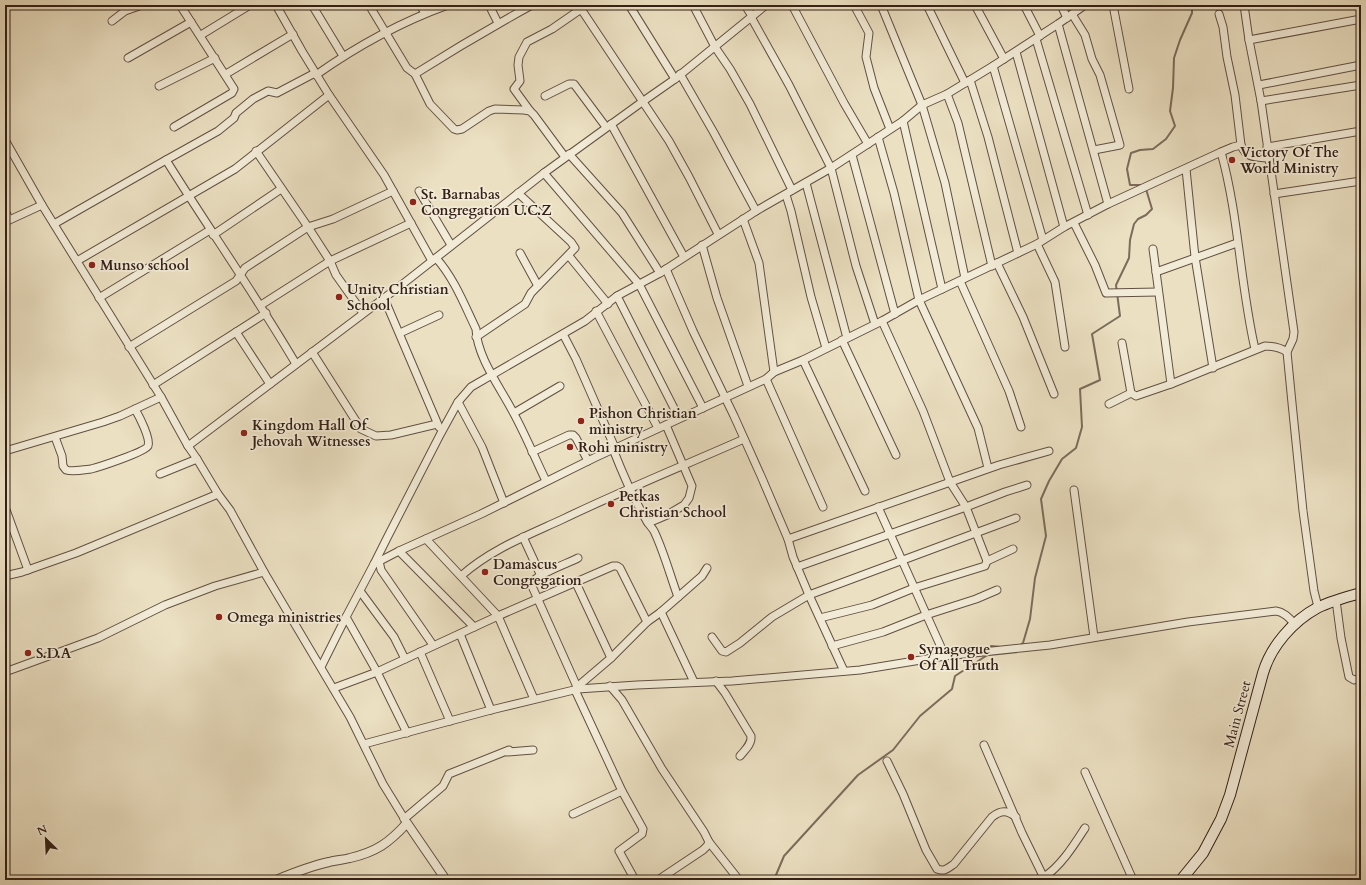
<svg xmlns="http://www.w3.org/2000/svg" width="1366" height="885" font-family="Cardo,serif">
<style>
.lines{fill:none;stroke-linecap:round;stroke-linejoin:round}
.stream{stroke:#7c6c5b;stroke-width:2}
.minor-casing{stroke:#615042;stroke-width:9}
.tertiary-casing{stroke:#615042;stroke-width:10}
.secondary-casing{stroke:#332017;stroke-width:12}
.minor{stroke:#f2ebd7;stroke-width:7}
.tertiary{stroke:#f2ebd7;stroke-width:8}
.secondary{stroke:#f2ebd7;stroke-width:10}
.poi-dot{fill:#8f2418;stroke:#f2ebd7;stroke-width:1.5}
.labels{text-anchor:middle;stroke-width:3.5;stroke-linejoin:round;paint-order:stroke}
.poi-label{font-size:14px;font-weight:bold;fill:#332017;stroke:#f2ebd7;text-anchor:start}
.street-label{font-size:14px;fill:#332017;stroke:#f2ebd7}
</style>
<rect width="100%" height="100%" fill="#ebe0c2"/>
<filter id="stains"><feTurbulence type="fractalNoise" baseFrequency=".005" numOctaves="4"/><feColorMatrix values="0 0 0 0 .2 0 0 0 0 .09 0 0 0 0 .02 0 0 0 .5 -.17"/></filter>
<radialGradient id="worn" r=".72"><stop offset=".6" stop-color="#630" stop-opacity="0"/><stop offset="1" stop-color="#630" stop-opacity=".3"/></radialGradient>
<g class="lines">
<g class="stream">
<polyline points="1143,185 1130,185 1127,169 1131,153 1140,150 1153,149 1166,139 1175,126 1170,111 1173,88 1174,58 1180,40 1192,13 1192,5"/>
<polyline points="1020,645 1023,643 1030,619 1035,578 1046,536 1041,499 1049,481 1062,459 1076,448 1082,427 1080,389 1100,380 1092,334 1120,316 1116,285 1129,258 1130,240 1134,224 1138,219 1146,215 1152,209 1146,189"/>
<polyline points="990,650 991,646 1002,647"/>
<polyline points="769,880 776,875 784,856 858,775 893,750 920,716 952,689 955,676 989,654"/>
</g>
<g class="minor-casing">
<g id="minor">
<polyline points="276,5 302,51 329,95 384,175 432,261"/>
<polyline points="312,5 343,56"/>
<polyline points="369,5 407,68 415,74"/>
<polyline points="420,5 425,13"/>
<polyline points="489,5 498,23"/>
<path d="M532,5C492,27 453,50 415,74L430,104L454,129L457,130L462,129L489,111L495,109L524,110L530,111L534,115L565,157"/>
<polyline points="629,5 675,79"/>
<polyline points="693,5 715,47 730,69 750,104 792,190"/>
<polyline points="745,5 752,16"/>
<polyline points="792,5 844,103 868,144"/>
<polyline points="854,5 869,33 866,57 874,88 890,129"/>
<polyline points="881,5 922,105 945,183 965,278"/>
<polyline points="927,5 965,83"/>
<polyline points="975,5 1004,59"/>
<polyline points="1024,5 1040,36"/>
<polyline points="1061,5 1067,18"/>
<polyline points="1113,5 1129,89"/>
<polyline points="1244,5 1249,40 1261,101 1294,332 1293,339 1287,352 1292,403 1303,511 1314,591 1318,607"/>
<polyline points="581,9 669,141 689,177 718,234"/>
<polyline points="1072,14 1085,35 1092,59 1100,75 1120,145 1094,150"/>
<polyline points="1219,14 1223,27 1227,57 1235,95 1241,145"/>
<polyline points="751,17 789,85 831,168 856,266 875,324"/>
<polyline points="112,21 125,11 142,5"/>
<polyline points="1058,24 1108,204"/>
<polyline points="201,35 250,5"/>
<polyline points="1036,39 1088,215"/>
<polyline points="1249,40 1361,19"/>
<polyline points="1016,52 1064,227"/>
<polyline points="128,58 191,22"/>
<polyline points="993,66 1043,240"/>
<polyline points="226,74 293,34"/>
<polyline points="680,74 714,133 756,211"/>
<path d="M316,75C357,46 401,22 448,5"/>
<polyline points="970,80 988,137 1018,253"/>
<polyline points="1259,85 1361,65"/>
<polyline points="159,86 215,58"/>
<polyline points="947,94 958,123 992,266"/>
<polyline points="545,96 569,84 574,84 606,127"/>
<polyline points="1261,101 1361,85"/>
<polyline points="530,111 514,89 520,81 518,65 519,57 527,42 552,29 581,9 578,5"/>
<polyline points="903,121 942,289"/>
<polyline points="611,124 684,257"/>
<polyline points="174,127 232,93 234,89 180,5"/>
<polyline points="878,137 894,193 919,300 978,428 988,468"/>
<polyline points="5,140 42,205 161,397 188,446 197,459 218,494 230,510 264,572 350,717 383,784 407,823"/>
<polyline points="1267,147 1361,131"/>
<polyline points="256,151 308,227 330,261 336,275 363,313"/>
<path d="M1221,152C1239,217 1240,284 1255,349"/>
<polyline points="569,154 622,213 660,273"/>
<polyline points="852,155 895,314"/>
<polyline points="166,160 218,131 234,118 236,113 253,99 268,91 277,93 315,73"/>
<polyline points="1186,169 1195,257 1213,368"/>
<polyline points="544,173 639,284 703,408"/>
<polyline points="806,183 847,338"/>
<polyline points="419,191 451,245"/>
<polyline points="1274,194 1361,181"/>
<polyline points="786,195 791,211 811,297 826,348"/>
<polyline points="5,211 9,219"/>
<polyline points="743,219 759,263 774,372"/>
<polyline points="5,222 42,205"/>
<polyline points="1074,223 1095,265 1106,293 1158,292"/>
<path d="M54,224L166,160C209,229 255,294 296,364"/>
<polyline points="213,235 281,189"/>
<polyline points="1037,244 1055,282 1065,347"/>
<polyline points="702,245 717,298 748,386"/>
<polyline points="1153,249 1171,384"/>
<polyline points="520,253 538,286"/>
<polyline points="569,256 608,304"/>
<path d="M436,258C454,278 464,304 476,329C477,357 500,387 513,412C525,434 535,458 546,481"/>
<polyline points="77,261 235,169 329,95"/>
<polyline points="997,263 1023,317 1054,394"/>
<polyline points="666,269 693,331 734,416 761,476 788,539 793,557 809,595 844,671"/>
<polyline points="1156,272 1237,243"/>
<polyline points="960,281 1009,391 1021,427"/>
<polyline points="617,296 679,418"/>
<polyline points="99,298 210,230"/>
<polyline points="384,298 439,427"/>
<polyline points="261,305 330,261 411,223"/>
<polyline points="596,311 658,428"/>
<polyline points="236,332 270,384"/>
<polyline points="400,333 439,315"/>
<polyline points="563,334 576,359 615,448"/>
<polyline points="476,337 525,304 531,293 575,248 571,242 518,193"/>
<polyline points="842,340 896,455"/>
<path d="M1122,343L1131,393L1136,396L1171,384L1265,346C1273,346 1280,347 1287,352"/>
<polyline points="129,347 236,281 245,268 308,227 333,219 393,191"/>
<polyline points="312,352 361,429 376,436 391,435 437,424"/>
<polyline points="803,360 865,491"/>
<polyline points="766,379 823,507"/>
<polyline points="153,385 266,313"/>
<polyline points="458,402 482,447 504,503"/>
<polyline points="1109,404 1131,393"/>
<polyline points="514,413 560,386"/>
<path d="M55,437L62,456L63,466L66,470C73,472 83,470 91,469C99,467 145,452 148,446C151,439 139,416 135,409"/>
<polyline points="188,446 404,283 544,173 642,102 675,79 766,5"/>
<path d="M613,449C622,472 632,496 645,518C647,523 651,526 654,531C664,552 670,575 678,597"/>
<polyline points="5,451 103,422 120,416 161,397"/>
<polyline points="532,452 569,435 573,435 576,438 588,461"/>
<polyline points="160,474 197,459"/>
<polyline points="1074,490 1094,637"/>
<polyline points="5,507 28,570"/>
<polyline points="878,507 945,656"/>
<polyline points="648,523 667,515 684,505 689,498 692,486 666,425"/>
<polyline points="523,537 541,576"/>
<polyline points="426,539 498,616 534,699"/>
<polyline points="788,539 999,465 1049,451"/>
<polyline points="399,551 474,627"/>
<polyline points="379,561 381,570 433,645"/>
<polyline points="987,561 1013,549"/>
<path d="M374,564L399,551L481,514L594,458L766,379L774,372L803,360L882,321L919,300L1037,244L1064,227L1108,204L1221,152L1233,147L1241,145C1246,159 1257,157 1269,158"/>
<polyline points="797,567 966,507 1005,492 1027,485"/>
<polyline points="5,576 22,572 76,553 218,494"/>
<path d="M461,576C490,550 526,536 561,520C621,491 683,466 744,439"/>
<polyline points="576,583 611,658"/>
<polyline points="360,591 394,637 405,659"/>
<polyline points="1336,600 1341,638 1349,677 1354,680 1361,678"/>
<polyline points="661,612 694,682"/>
<polyline points="346,617 377,672 407,733"/>
<polyline points="820,618 872,605 914,588 985,566 987,561 966,507 950,482 923,411 882,321"/>
<polyline points="460,634 491,710"/>
<polyline points="712,637 722,651 726,652 740,643 772,617 809,595 1016,518"/>
<polyline points="832,646 883,632 926,615 976,599 997,590"/>
<polyline points="420,652 450,721"/>
<polyline points="321,667 346,617 374,564 387,538 441,433 458,402 471,387 585,321 617,296 660,273 756,211 831,168 903,121 922,105 947,94 993,66 1058,24 1085,5"/>
<polyline points="5,672 98,638 165,605 215,586 264,572"/>
<path d="M716,681L725,693L751,736C752,744 745,750 740,756"/>
<polyline points="610,686 622,700 662,769 704,832 709,842 707,846 703,850 658,880"/>
<polyline points="577,687 611,658 647,622 661,612 702,576 707,568"/>
<polyline points="334,688 377,672 498,616 613,566 617,566 620,568 647,622"/>
<path d="M578,689L531,584C534,575 569,563 578,558"/>
<polyline points="575,690 622,791 643,829 642,834 619,851 635,880"/>
<path d="M364,744L491,710L578,689L637,685L732,681L860,670L945,656L1050,645L1188,622L1276,611C1284,612 1289,618 1295,624"/>
<polyline points="984,745 1022,833 1045,880"/>
<polyline points="507,752 533,750"/>
<path d="M887,761L903,794L926,850L937,869C945,872 948,868 954,864L992,817C1001,810 1007,810 1016,817"/>
<polyline points="1085,772 1133,880"/>
<polyline points="573,814 622,791"/>
<polyline points="404,819 443,786 449,774 509,750"/>
<polyline points="709,842 739,880"/>
<path d="M1044,877C1061,866 1074,845 1085,828"/>
</g>
</g>
<g class="tertiary-casing">
<path id="tertiary" d="M276,880C293,873 311,866 329,862C336,860 343,860 350,858C376,852 389,843 407,823L446,880"/>
</g>
<g class="secondary-casing">
<path id="secondary" d="M1181,880L1203,853L1221,819L1230,795L1263,673C1271,646 1293,621 1317,608C1331,601 1346,597 1361,593"/>
</g>
<use href="#minor" class="minor"/>
<use href="#tertiary" class="tertiary"/>
<use href="#secondary" class="secondary"/>
</g>
<g class="poi-dot">
<circle cx="1232" cy="160" r="4"/>
<circle cx="413" cy="202" r="4"/>
<circle cx="92" cy="265" r="4"/>
<circle cx="339" cy="297" r="4"/>
<circle cx="581" cy="421" r="4"/>
<circle cx="244" cy="433" r="4"/>
<circle cx="570" cy="447" r="4"/>
<circle cx="611" cy="504" r="4"/>
<circle cx="485" cy="572" r="4"/>
<circle cx="219" cy="617" r="4"/>
<circle cx="28" cy="653" r="4"/>
<circle cx="911" cy="657" r="4"/>
</g>
<g class="labels">
<g class="poi-label">
<text x="1240" y="157">Victory Of The<tspan x="1240" dy="16">World Ministry</tspan></text>
<text x="421" y="199">St. Barnabas<tspan x="421" dy="16">Congregation U.C.Z</tspan></text>
<text x="100" y="270">Munso school</text>
<text x="347" y="294">Unity Christian<tspan x="347" dy="16">School</tspan></text>
<text x="589" y="418">Pishon Christian<tspan x="589" dy="16">ministry</tspan></text>
<text x="252" y="430">Kingdom Hall Of<tspan x="252" dy="16">Jehovah Witnesses</tspan></text>
<text x="578" y="452">Rohi ministry</text>
<text x="619" y="501">Petkas<tspan x="619" dy="16">Christian School</tspan></text>
<text x="493" y="569">Damascus<tspan x="493" dy="16">Congregation</tspan></text>
<text x="227" y="622">Omega ministries</text>
<text x="919" y="654">Synagogue<tspan x="919" dy="16">Of All Truth</tspan></text>
<text x="36" y="658">S.D.A</text>
</g>
<g class="street-label">
<text transform="translate(1237 714) rotate(-75)" y="5">Main Street</text>
</g>
</g>
<rect width="1366" height="885" fill="none" stroke="#ebe0c2" stroke-width="20"/>
<rect x="6" y="6" width="1354" height="873" fill="none" stroke="#332017" stroke-width="2"/>
<rect x="10" y="10" width="1346" height="865" fill="none" stroke="#332017"/>
<g transform="translate(46 839) rotate(336)" stroke="#f2ebd7" stroke-width="3" paint-order="stroke">
<path d="M0-3L7 15L0 10L-7 15Z" fill="#332017"/>
<text y="-6" font-size="11" font-weight="bold" text-anchor="middle" fill="#332017">N</text>
</g>
<rect width="100%" height="100%" filter="url(#stains)"/>
<rect width="100%" height="100%" fill="url(#worn)"/>
</svg>
